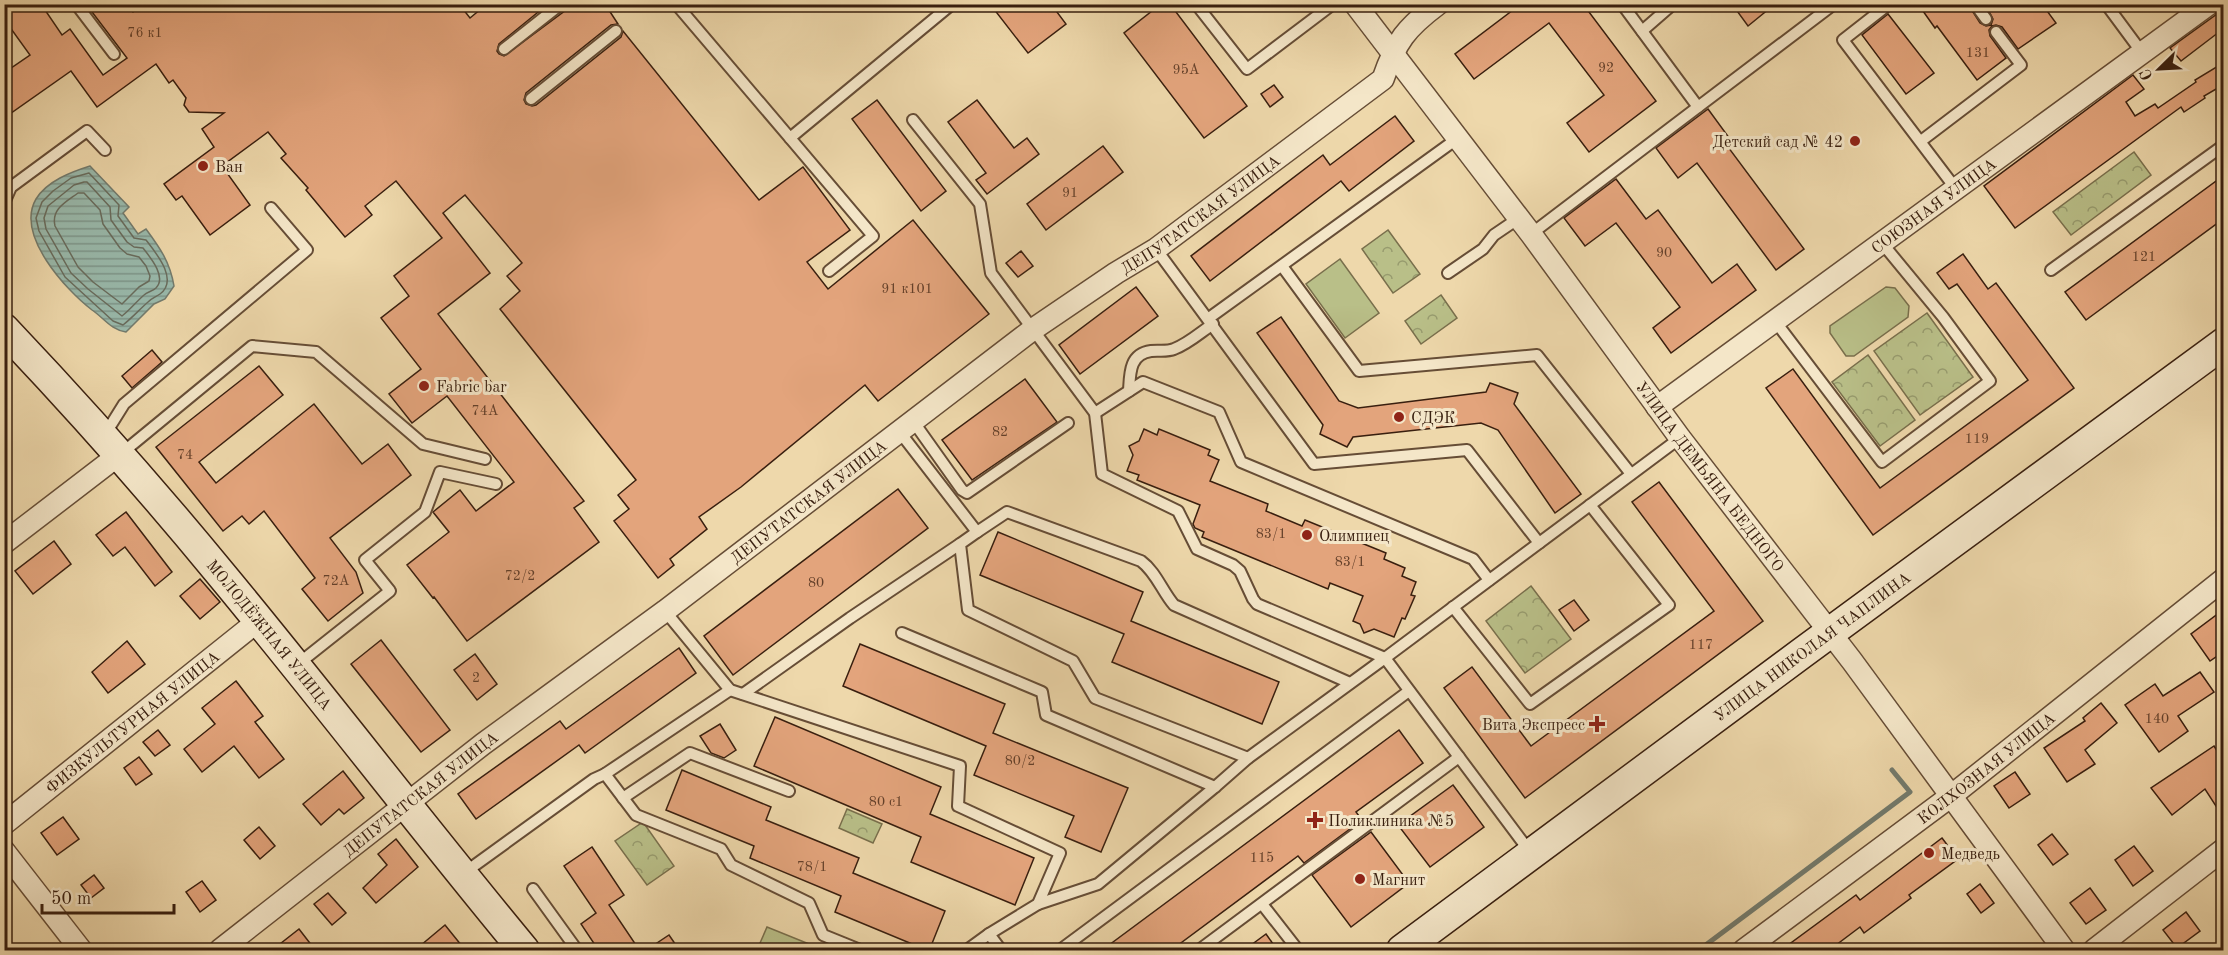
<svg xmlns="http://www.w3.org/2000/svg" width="2228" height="955" font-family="'Old Standard TT',serif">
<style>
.park{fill:url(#park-crowns);stroke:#796f4c;stroke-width:1.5}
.pitch{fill:#b9bf88;stroke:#796f4c;stroke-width:1.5}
.water{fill:url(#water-rules);stroke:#737b6d;stroke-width:1.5}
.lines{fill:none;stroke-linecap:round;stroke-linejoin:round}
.shore{stroke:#696c5d;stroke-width:1.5}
.stream{stroke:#737b6d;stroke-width:5}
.building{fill:#e3a47c;stroke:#391f0f;stroke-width:1.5}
.lane-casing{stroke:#664d36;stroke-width:14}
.street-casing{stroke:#664d36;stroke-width:24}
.secondary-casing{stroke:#391f0f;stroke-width:33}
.lane{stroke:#f4e6c8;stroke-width:10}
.street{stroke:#f4e6c8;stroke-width:21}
.secondary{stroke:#f4e6c8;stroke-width:30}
.poi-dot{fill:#8f2418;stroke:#f4e6c8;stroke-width:2}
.labels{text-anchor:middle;stroke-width:6;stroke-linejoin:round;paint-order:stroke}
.number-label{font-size:14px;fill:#64402a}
.poi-label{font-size:16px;fill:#391f0f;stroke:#f4e6c8;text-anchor:start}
.street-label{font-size:16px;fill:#391f0f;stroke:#f4e6c8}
</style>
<defs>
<pattern id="park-crowns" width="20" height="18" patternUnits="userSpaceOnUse" patternTransform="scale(1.5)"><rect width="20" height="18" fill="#b9bf88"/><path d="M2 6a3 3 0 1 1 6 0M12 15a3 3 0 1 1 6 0" fill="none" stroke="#979b6e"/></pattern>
<pattern id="water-rules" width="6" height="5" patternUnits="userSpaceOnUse" patternTransform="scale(1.5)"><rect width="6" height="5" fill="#99b9ab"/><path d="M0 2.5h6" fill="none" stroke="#7e968a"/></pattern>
</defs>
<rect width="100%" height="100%" fill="#eed8ab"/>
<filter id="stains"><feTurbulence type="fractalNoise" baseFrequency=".00333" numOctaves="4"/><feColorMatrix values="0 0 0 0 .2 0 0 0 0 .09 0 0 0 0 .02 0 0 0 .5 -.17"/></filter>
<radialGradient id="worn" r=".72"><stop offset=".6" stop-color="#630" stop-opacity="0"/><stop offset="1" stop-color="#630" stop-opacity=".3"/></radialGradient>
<g class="park">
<polygon points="2134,152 2151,175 2071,235 2053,212"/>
<polygon points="1388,230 1420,274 1393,293 1362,249"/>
<polygon points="1441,295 1457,318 1421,344 1405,321"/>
<polygon points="1927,313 1973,377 1920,415 1874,351"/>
<polygon points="1868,355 1915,420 1880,446 1832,382"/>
<polygon points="1531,586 1571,639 1525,673 1486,621"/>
<polygon points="847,809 882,824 873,843 839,828"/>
<polygon points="643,822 674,866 647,885 615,841"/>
</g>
<g class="pitch">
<polygon points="1340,259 1379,313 1345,338 1306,284"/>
<polygon points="1886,287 1895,288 1909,306 1908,317 1854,356 1846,356 1830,333 1830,326"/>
<polygon points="767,927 814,946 813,950 757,950"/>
</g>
<path class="water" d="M90,166L129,207L123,213L138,234L146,229C160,248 170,262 174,286L165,299L154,304L126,332C111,330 104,318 92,310C66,290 15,235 36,199C47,181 71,172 90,166Z"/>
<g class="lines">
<g class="shore">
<path d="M89,173L119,205L118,216L134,238L146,240C156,253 179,280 160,294C156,297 152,298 148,302C140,309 132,318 123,325L113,321L65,277L39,231L36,218L42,202L53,191L71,178Z"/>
<path d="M84,182H87L110,207L111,220L127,242L134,247L143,248C150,257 167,277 156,288C153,291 147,292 144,295C136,302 130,310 122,316L88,289L71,273L46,229L44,218L48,206L74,185Z"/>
<path d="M78,193H84L100,210L103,224L120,248L127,254L139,257L146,266L150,276L149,281L139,287L122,304L93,282L78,267L55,226C51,209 66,202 78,193Z"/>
</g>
<polyline class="stream" points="1699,950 1910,792 1892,770"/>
</g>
<g class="building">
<polygon points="11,4 41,4 62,35 70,29 103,75 127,58 86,4 127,4 133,12 143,4 459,4 470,18 487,4 548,4 499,44 497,51 499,54 504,56 566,10 568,4 605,4 618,24 611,25 526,93 524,100 526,104 532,106 536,105 621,37 623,31 759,200 803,167 850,230 807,262 828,289 913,220 989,314 878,401 865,385 741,487 699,517 707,529 670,559 674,565 658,578 614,521 629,509 618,495 636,480 500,309 520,291 507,276 522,263 465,195 443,213 490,273 438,314 584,501 574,508 599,542 467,641 434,597 433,598 407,565 449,532 433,512 460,490 476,511 514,482 447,396 412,423 389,394 421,369 381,318 409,296 394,276 442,238 396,181 365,206 372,215 345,237 306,190 308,188 281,158 286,154 268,132 222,166 250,205 210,235 182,196 176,200 164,184 214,147 202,129 224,113 189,112 184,105 186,98 173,80 169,83 156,64 97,107 71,71 4,118 4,73 30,55 4,19 4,9"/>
<polygon points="990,4 1051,4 1066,24 1028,53"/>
<polygon points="1161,4 1170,4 1247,106 1204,138 1124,33"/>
<polygon points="1521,4 1583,4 1656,101 1589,152 1567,123 1604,95 1549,23 1474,79 1455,54"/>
<polygon points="1732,4 1775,4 1748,26"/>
<polygon points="1918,4 1968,4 1980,23 1986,26 1991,25 1993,19 1985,4 2042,4 2056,23 2018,49 2002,27 1996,25 1992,26 1989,30 1990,36 2006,58 1977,80 1937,26 1935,28"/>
<polygon points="2223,6 2223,29 2181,61 2170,48 2217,14"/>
<polygon points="1888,14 1934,73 1906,94 1862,35"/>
<polygon points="2223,63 2223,85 2204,96 2205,98 2184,112 2181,107 2015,228 1984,186 2133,75 2144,89 2126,102 2135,116 2155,104 2158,108 2196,82 2195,80"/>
<polygon points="1274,85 1283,97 1270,107 1261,94"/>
<polygon points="877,100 946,191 921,211 852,119"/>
<polygon points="977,100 1014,148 1027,138 1039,154 987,194 976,180 986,173 948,122"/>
<polygon points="1708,109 1730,139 1725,143 1804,249 1776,270 1697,163 1678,178 1656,148"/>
<polygon points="1395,116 1414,141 1349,191 1341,181 1210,281 1191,256 1323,155 1330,165"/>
<polygon points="1103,146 1123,172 1046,230 1027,204"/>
<polygon points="2223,176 2223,219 2086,320 2065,292"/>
<polygon points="1616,179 1646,219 1658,210 1712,283 1737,264 1756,290 1671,353 1653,328 1680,307 1616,223 1585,246 1564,218"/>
<polygon points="1021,251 1033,266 1018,277 1006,263"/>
<polygon points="1963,254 1988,289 1996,283 2074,388 1873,535 1766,388 1793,369 1880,488 2028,380 1957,284 1949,289 1937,273"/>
<polygon points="1136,287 1158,316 1080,374 1059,345"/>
<polygon points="1281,317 1339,401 1358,408 1486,392 1490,383 1518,393 1514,404 1581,494 1555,513 1498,430 1481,423 1353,437 1347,447 1320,434 1323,425 1257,333"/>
<polygon points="152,350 162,362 132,388 122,376"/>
<polygon points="259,366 283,395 199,462 216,483 314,404 362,464 388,444 411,475 330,538 356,572 363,593 328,621 302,589 315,578 264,511 249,524 242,516 223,531 156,447"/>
<polygon points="1025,379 1057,422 972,480 942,440"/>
<polygon points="1144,429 1157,435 1159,429 1210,450 1208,455 1219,460 1210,481 1268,504 1266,511 1302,526 1305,520 1386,553 1384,559 1405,568 1402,576 1416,582 1411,595 1415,596 1405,619 1402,618 1394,637 1374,629 1364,633 1360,624 1353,621 1363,596 1330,583 1328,589 1202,537 1204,532 1195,528 1193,524 1200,505 1137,480 1139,475 1127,471 1133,455 1129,446 1139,441"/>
<polygon points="1659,482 1763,621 1525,798 1444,688 1472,667 1531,746 1714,611 1632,502"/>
<polygon points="898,489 928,528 733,675 704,636"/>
<polygon points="126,512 172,572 155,586 125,547 113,556 96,535"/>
<polygon points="998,532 1143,592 1131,621 1279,682 1262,724 1112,662 1124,634 980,575"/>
<polygon points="54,541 71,564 33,594 15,571"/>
<polygon points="200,579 220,602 200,619 180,596"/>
<polygon points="1574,600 1589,620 1574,631 1559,610"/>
<polygon points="2223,610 2223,652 2210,661 2191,634"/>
<polygon points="381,640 450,730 421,752 351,664"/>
<polygon points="127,641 145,664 108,693 92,672"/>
<polygon points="860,644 1005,704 993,733 1128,788 1101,852 1065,837 1074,816 974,775 986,746 843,686"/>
<polygon points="679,648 696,673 585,753 579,745 476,819 458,794 560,721 566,729"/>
<polygon points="475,654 497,684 477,700 454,670"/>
<polygon points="2200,672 2214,692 2178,716 2188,731 2159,752 2125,705 2155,684 2163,696"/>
<polygon points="236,681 263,716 255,722 284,759 259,778 234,746 202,772 184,749 215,724 202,708"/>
<polygon points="2101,703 2117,723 2085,750 2095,764 2067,782 2044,748 2085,721 2083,718"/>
<polygon points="775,717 941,787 930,814 1034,858 1015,905 911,862 921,837 754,766"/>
<polygon points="720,724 736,750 724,758 711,753 700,736"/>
<polygon points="158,730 170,745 155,756 143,742"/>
<polygon points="1399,730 1423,763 1356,812 1362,820 1304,863 1298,856 1170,951 1101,951"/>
<polygon points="2214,746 2223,760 2223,817 2205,789 2172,815 2151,788"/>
<polygon points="139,757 152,774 136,785 124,768"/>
<polygon points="682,770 771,807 766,820 859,858 853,873 945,911 929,951 835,912 841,896 750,858 754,846 666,810"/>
<polygon points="343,771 364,798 344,814 339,809 321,825 303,804"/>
<polygon points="2015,772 2030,794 2009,808 1994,786"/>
<polygon points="1453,785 1484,827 1430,867 1398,825"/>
<polygon points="63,817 79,839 57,855 41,833"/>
<polygon points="259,827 275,846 260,859 244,840"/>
<polygon points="1371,832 1409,883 1351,927 1312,875"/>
<polygon points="2052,834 2068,854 2053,865 2038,845"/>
<polygon points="1942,838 1958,859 1909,895 1911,898 1864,933 1860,927 1828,951 1780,951 1856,895 1860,900"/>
<polygon points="396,839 418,867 376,903 363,888 387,865 378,854"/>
<polygon points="2134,846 2153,871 2133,886 2115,860"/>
<polygon points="592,847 624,895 609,905 640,951 599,951 581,924 596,913 564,866"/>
<polygon points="94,875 104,888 91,898 81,885"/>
<polygon points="202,881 216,900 200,912 186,892"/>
<polygon points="1980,884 1994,903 1981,913 1967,894"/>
<polygon points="2090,888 2106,910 2086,924 2070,903"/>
<polygon points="328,893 346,913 332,925 314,904"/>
<polygon points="2186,912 2200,931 2177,948 2163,930"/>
<polygon points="445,925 466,951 414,951"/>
<polygon points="299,929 316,951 271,951"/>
<polygon points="1266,934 1278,951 1243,951"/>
<polygon points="669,935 680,951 645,951"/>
</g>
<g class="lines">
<g class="lane-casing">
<g id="lane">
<polyline points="76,4 114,54"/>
<polyline points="676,4 790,138 952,4"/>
<polyline points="1196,4 1247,69 1333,4"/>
<polyline points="1622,4 1698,107 1834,4"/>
<polyline points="1889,4 1843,40 1956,189"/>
<polyline points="1975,4 1986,19"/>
<polyline points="2106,4 2143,54"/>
<polyline points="1642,31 1673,4"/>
<polyline points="504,49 561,4"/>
<polyline points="531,99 616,31"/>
<polyline points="790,138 873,236 829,271"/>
<polyline points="1921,141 2021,65 1996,32"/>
<polyline points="4,203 11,187 87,131 105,150"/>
<polyline points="1531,234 1698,107"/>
<polyline points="1156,249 1314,464 1467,450 1539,543"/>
<polyline points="1282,266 1359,371 1537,355 1631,474"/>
<polyline points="2051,270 2224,145"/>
<polyline points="1448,273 1483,249 1494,235 1519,218"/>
<polyline points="1209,318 1458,138"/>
<polyline points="1775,321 1882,462 1990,381 1943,317 1882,243"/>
<path d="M1129,391C1130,374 1129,354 1151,351C1158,350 1167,352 1174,349C1188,344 1201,332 1213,324"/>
<polyline points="1095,413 1143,382 1219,412 1241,462 1473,559 1489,580"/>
<polyline points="913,421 962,490 967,493 1068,423"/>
<polyline points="899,431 977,532 960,544 968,610 1073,661 1095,698 1248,758 1385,658 1257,604 1253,599 1240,571 1233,565 1197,549 1178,511 1102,474 1095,413 991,273 980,204 913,120"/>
<polyline points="104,436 124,404 307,250 271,208"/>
<polyline points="122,453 252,346 316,352 423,444 485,459"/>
<path d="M977,532L1007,512L1141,561C1156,572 1162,591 1174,605L1350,683"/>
<polyline points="1453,607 1530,704 1669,605 1590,505"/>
<polyline points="665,611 730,690 960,766 958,806 1060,853 1038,904 989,934"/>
<polyline points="902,633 1042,692 1046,715 1215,787 1098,884 1038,904"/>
<polyline points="298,664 390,591 365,560 425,512 440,472 496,484"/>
<polyline points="743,694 850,618 960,544"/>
<polyline points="605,774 636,815 721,849 731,865 809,903 823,935 860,950"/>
<polyline points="1215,787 1248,758"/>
<polyline points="623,798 690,753 789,791"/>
<polyline points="1530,852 1385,658 1680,438"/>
<polyline points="464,873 594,779 605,774 730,690"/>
<polyline points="533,889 577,950"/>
<polyline points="1262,904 1298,950"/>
<polyline points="967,950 989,934 1001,950"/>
<polyline points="1060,950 1409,691"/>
<polyline points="1199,950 1459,757"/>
</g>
</g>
<g class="street-casing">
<g id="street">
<path id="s1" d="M1355,4L1531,234L1680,438L1852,661L2064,950"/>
<path id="s2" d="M1657,407L2209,4"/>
<polyline points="4,543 120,454"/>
<path id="s3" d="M4,824L258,621"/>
<polyline points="4,851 81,950"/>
<path id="s4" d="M220,950L483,744L665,611L1032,330L1116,273L1156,249L1383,79C1396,41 1406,28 1438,4"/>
<path id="s5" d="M1744,950L1951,796L2224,579"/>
<polyline points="2094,950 2224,849"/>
</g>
</g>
<g class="secondary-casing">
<g id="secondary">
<path id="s6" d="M4,329C79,408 151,489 220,573C323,697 421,826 524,950"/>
<path id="s7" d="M1402,950L1802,653L2224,343"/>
</g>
</g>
<use href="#lane" class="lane"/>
<use href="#street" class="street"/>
<use href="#secondary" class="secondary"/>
</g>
<g class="poi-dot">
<circle cx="1855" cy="141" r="6"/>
<circle cx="203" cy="166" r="6"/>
<circle cx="424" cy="386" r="6"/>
<circle cx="1399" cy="417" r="6"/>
<circle cx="1307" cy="535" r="6"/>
<path d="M1594 715h6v6h6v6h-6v6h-6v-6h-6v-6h6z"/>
<path d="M1312 811h6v6h6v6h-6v6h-6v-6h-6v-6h6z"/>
<circle cx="1929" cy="853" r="6"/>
<circle cx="1360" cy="879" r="6"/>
</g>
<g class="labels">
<g class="number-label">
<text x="145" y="37">76 к1</text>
<text x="1978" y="57">131</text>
<text x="1606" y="72">92</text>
<text x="1186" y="74">95А</text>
<text x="1070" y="197">91</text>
<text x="1664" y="257">90</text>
<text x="2144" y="261">121</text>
<text x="907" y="293">91 к101</text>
<text x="485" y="415">74А</text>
<text x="1000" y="436">82</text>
<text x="1977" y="443">119</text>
<text x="185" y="459">74</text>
<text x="1271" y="538">83/1</text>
<text x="1350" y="566">83/1</text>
<text x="520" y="580">72/2</text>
<text x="336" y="585">72А</text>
<text x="816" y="587">80</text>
<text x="1701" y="649">117</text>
<text x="476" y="682">2</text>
<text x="2157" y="723">140</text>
<text x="1020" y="765">80/2</text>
<text x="886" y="806">80 с1</text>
<text x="1262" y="862">115</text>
<text x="812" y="871">78/1</text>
</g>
<g class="poi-label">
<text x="1843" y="147" text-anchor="end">Детский сад № 42</text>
<text x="215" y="172">Ван</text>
<text x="436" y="392">Fabric bar</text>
<text x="1411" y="423">СДЭК</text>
<text x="1319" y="541">Олимпиец</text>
<text x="1585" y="730" text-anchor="end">Вита Экспресс</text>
<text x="1328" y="826">Поликлиника №5</text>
<text x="1941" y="859">Медведь</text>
<text x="1372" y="885">Магнит</text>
</g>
<g class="street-label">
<text dy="6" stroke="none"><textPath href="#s2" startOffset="342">СОЮЗНАЯ УЛИЦА</textPath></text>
<text dy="6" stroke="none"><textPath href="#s4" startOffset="1226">ДЕПУТАТСКАЯ УЛИЦА</textPath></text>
<text dy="6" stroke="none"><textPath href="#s1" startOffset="591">УЛИЦА ДЕМЬЯНА БЕДНОГО</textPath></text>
<text dy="6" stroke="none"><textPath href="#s4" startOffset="740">ДЕПУТАТСКАЯ УЛИЦА</textPath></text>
<text dy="6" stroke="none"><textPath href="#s6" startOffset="405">МОЛОДЁЖНАЯ УЛИЦА</textPath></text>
<text dy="6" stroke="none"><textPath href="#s7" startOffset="510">УЛИЦА НИКОЛАЯ ЧАПЛИНА</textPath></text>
<text dy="6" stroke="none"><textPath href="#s3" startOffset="164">ФИЗКУЛЬТУРНАЯ УЛИЦА</textPath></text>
<text dy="6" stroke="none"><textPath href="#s5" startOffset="303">КОЛХОЗНАЯ УЛИЦА</textPath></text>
<text dy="6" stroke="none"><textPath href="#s4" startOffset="254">ДЕПУТАТСКАЯ УЛИЦА</textPath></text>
</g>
</g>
<rect width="2228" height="955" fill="none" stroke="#eed8ab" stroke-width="24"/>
<rect x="6" y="6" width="2216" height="943" fill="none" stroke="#391f0f" stroke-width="3"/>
<rect x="12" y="12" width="2204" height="931" fill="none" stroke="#391f0f" stroke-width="1.5"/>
<g transform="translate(2159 69) rotate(246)" stroke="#f4e6c8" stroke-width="4.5" paint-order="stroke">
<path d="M0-4.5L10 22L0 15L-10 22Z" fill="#391f0f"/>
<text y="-9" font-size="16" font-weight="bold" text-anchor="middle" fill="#391f0f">С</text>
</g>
<path d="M42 904v9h132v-9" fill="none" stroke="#391f0f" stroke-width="3"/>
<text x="51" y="904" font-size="18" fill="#391f0f" stroke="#f4e6c8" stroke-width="4.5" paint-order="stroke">50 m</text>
<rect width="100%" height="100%" filter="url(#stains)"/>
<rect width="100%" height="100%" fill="url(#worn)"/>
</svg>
